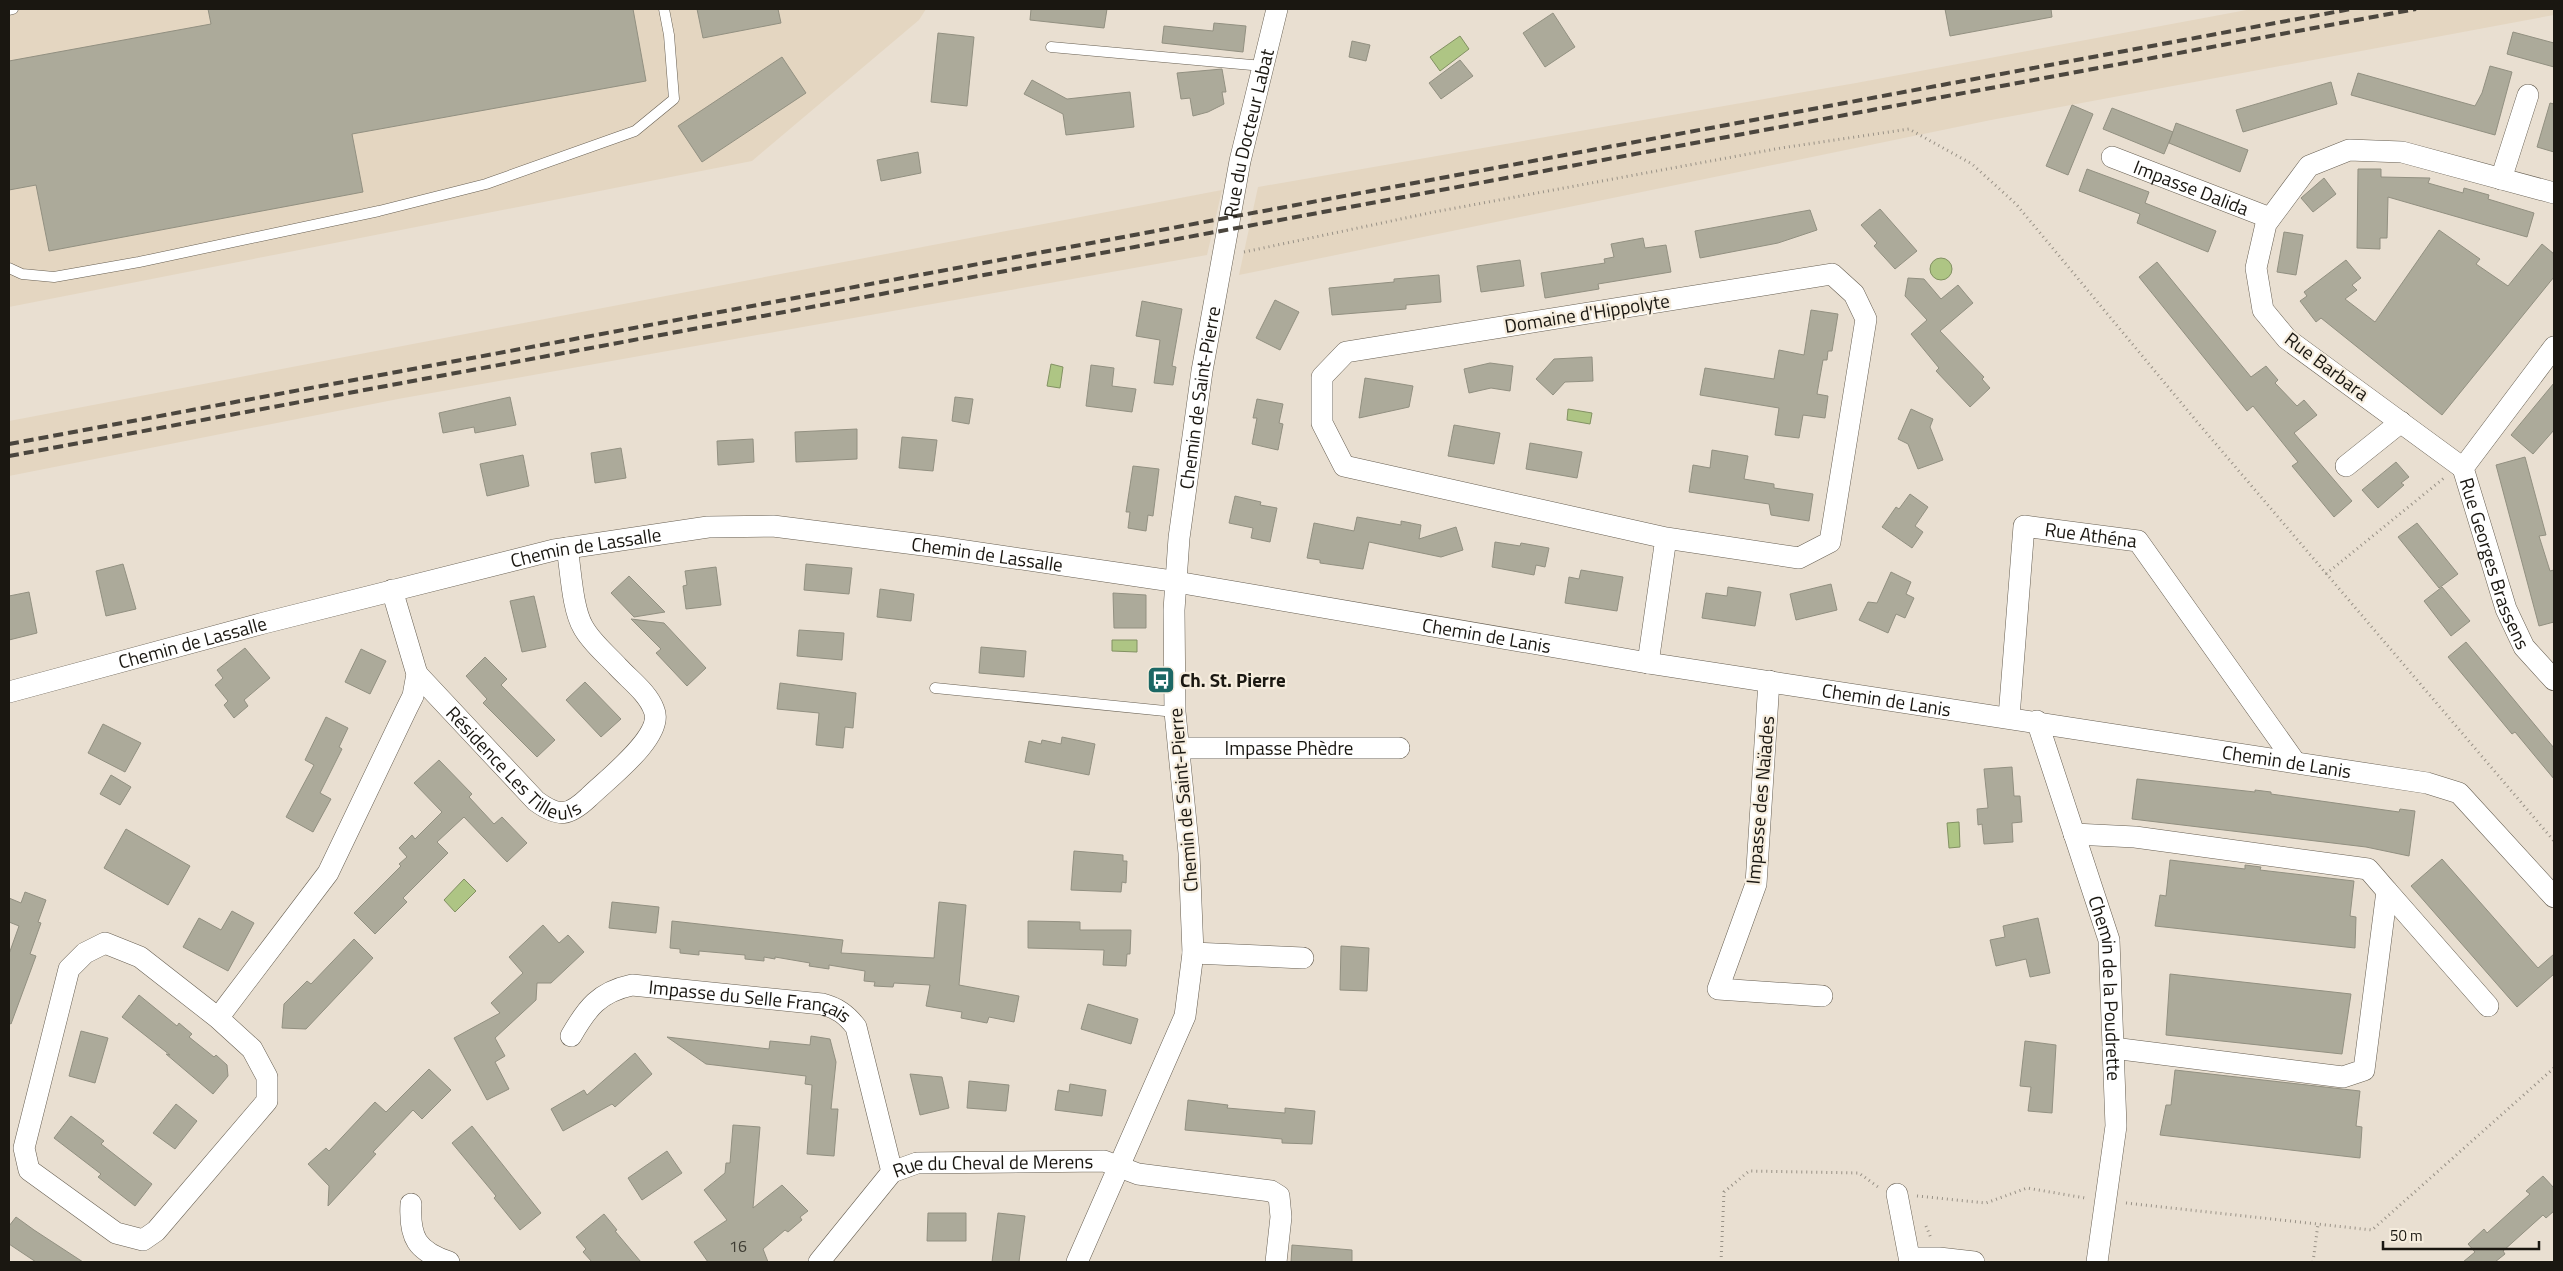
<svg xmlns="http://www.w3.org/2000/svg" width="2563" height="1271" font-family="'Titillium Web',sans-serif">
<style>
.built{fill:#e4d6c1}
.water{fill:#aec584;stroke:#829162}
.building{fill:#acaa9a;stroke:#929081}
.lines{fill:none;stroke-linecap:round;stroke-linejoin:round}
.service-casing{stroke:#675f52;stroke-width:11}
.minor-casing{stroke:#675f52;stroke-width:22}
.path{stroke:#989186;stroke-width:3;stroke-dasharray:1 4;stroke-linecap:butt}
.service{stroke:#fff;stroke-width:10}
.minor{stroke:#fff;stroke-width:21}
.rail{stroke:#4b463e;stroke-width:4;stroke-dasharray:10 5;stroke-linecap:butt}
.labels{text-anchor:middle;stroke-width:4.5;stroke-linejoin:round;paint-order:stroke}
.number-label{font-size:16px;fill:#3e3c33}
.street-label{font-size:19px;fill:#1a1711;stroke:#f6edde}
.poi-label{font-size:19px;font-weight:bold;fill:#1a1711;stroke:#f6edde;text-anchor:start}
</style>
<rect width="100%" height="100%" fill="#e9dfd1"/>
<g class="built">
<polygon points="9,9 926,9 919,20 752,161 9,307"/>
<polygon points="2252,9 2554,9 2554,15 1991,120 1239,275 1258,187 1856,83"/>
<polygon points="1222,190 1207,255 398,399 9,476 9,421"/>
</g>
<g class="water">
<polygon points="1460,36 1469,49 1440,71 1430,57"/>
<circle cx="1941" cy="269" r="11"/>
<polygon points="1051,364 1063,367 1060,388 1047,386"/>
<polygon points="1568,409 1592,413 1590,424 1567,420"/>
<polygon points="1112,640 1137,640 1137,652 1112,651"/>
<polygon points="1959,822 1960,847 1949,848 1947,823"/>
<polygon points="464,879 476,891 455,912 444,900"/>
</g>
<g class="building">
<polygon points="208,9 633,9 646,81 352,134 363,192 49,251 36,185 9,190 9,61 211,24"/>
<polygon points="697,9 778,9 781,23 703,38"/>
<polygon points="1031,9 1107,9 1104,28 1030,20"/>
<polygon points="1945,9 2051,9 2052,17 1950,36"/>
<polygon points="1553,13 1575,47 1545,67 1523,33"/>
<polygon points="1214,23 1246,26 1243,52 1162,43 1164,26 1213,31"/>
<polygon points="2513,32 2554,43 2554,67 2507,54"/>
<polygon points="938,33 974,37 967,106 931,102"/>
<polygon points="1352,41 1370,45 1366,61 1349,57"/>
<polygon points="782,57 806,93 702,162 678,126"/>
<polygon points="1460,60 1473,76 1441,99 1429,83"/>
<polygon points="2490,66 2512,72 2495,135 2351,95 2358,73 2475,106 2482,93"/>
<polygon points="1222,69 1226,92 1222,92 1224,104 1208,112 1193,116 1190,98 1181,99 1177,73"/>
<polygon points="1032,80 1067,99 1130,92 1134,127 1066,135 1063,114 1024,94"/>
<polygon points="2331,82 2337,104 2243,132 2236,110"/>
<polygon points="2550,103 2554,104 2554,152 2537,147"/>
<polygon points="2072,105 2093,114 2068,175 2046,166"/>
<polygon points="2112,108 2173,132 2164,154 2103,129"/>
<polygon points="2176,123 2248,150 2240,172 2169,143"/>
<polygon points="918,152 921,173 881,181 877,160"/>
<polygon points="2087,169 2149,192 2145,203 2216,231 2208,252 2137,223 2140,214 2079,191"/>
<polygon points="2358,169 2381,169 2381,177 2430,178 2428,183 2463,193 2464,188 2489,195 2488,199 2534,213 2527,237 2388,197 2387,238 2380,238 2380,249 2357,248"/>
<polygon points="2324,178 2336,194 2313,212 2301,198"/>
<polygon points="1880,209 1917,251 1895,269 1874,246 1877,243 1861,225"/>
<polygon points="1810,210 1817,230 1778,243 1700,258 1695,231"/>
<polygon points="2439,230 2480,259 2476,264 2508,286 2542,244 2554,254 2554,277 2442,415 2321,318 2316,322 2300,301 2307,296 2304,292 2346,260 2361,278 2352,285 2357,290 2345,299 2375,322"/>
<polygon points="2284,232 2303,235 2296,275 2277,272"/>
<polygon points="1643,238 1645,248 1666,245 1671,272 1598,284 1599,289 1545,298 1541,273 1605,263 1604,259 1614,257 1611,244"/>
<polygon points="1520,260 1524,286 1481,292 1477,266"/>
<polygon points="2157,262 2251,377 2266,366 2278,380 2275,383 2297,406 2304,400 2317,415 2294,433 2352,501 2334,517 2292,466 2298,462 2253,406 2247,411 2139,277"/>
<polygon points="1439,275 1441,302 1406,305 1406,309 1332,315 1329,288 1394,282 1394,279"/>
<polygon points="1908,278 1924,279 1941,299 1958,285 1973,303 1940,331 1984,377 1982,379 1990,388 1970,407 1936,371 1939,368 1911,334 1927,320 1905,296"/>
<polygon points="1275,300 1299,312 1280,350 1256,338"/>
<polygon points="1142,301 1182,309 1172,366 1176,367 1173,385 1154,383 1160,340 1136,336"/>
<polygon points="1811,310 1838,314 1832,351 1828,351 1827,360 1823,360 1817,394 1828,396 1825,418 1803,415 1799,438 1775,435 1779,408 1700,395 1705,368 1774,379 1779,350 1804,355"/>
<polygon points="1592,357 1593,381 1565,382 1553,395 1536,379 1554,359"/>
<polygon points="1490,363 1513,366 1510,391 1491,388 1469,393 1464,369"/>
<polygon points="1091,365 1114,368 1112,386 1136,389 1132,412 1086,406"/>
<polygon points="1365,378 1413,386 1409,407 1359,418"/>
<polygon points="2554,383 2554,430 2533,454 2511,435"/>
<polygon points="510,397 516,425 475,433 474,427 443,433 439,413"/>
<polygon points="955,397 973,399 969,424 952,421"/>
<polygon points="1257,399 1283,404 1279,423 1283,424 1278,450 1252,444 1257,418 1253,418"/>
<polygon points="1911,409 1933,419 1930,427 1943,460 1918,469 1908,444 1898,439"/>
<polygon points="1454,425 1500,433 1494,464 1448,456"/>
<polygon points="857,429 857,459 796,462 795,432"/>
<polygon points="902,437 937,440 933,471 899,468"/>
<polygon points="753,439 754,462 718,465 717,441"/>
<polygon points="1530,443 1582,452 1577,478 1526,469"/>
<polygon points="621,448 626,478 595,483 591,453"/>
<polygon points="1712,450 1748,456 1744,479 1774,484 1774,488 1813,494 1809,521 1771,515 1769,504 1689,492 1693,465 1710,468"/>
<polygon points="523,455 529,486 487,496 480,464"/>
<polygon points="2525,457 2546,535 2539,536 2550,571 2554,570 2554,622 2539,626 2496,465"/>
<polygon points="2396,462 2409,477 2401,483 2404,485 2378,508 2362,490"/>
<polygon points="1133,466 1159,469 1153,516 1148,515 1146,531 1128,528 1130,512 1126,512"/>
<polygon points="1910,494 1928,507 1915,526 1923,532 1912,548 1882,527 1896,507 1899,509"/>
<polygon points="1235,496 1261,502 1260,505 1277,508 1270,542 1251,538 1253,528 1229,523"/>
<polygon points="1357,517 1401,525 1401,521 1421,525 1419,539 1456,527 1463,550 1441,557 1369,542 1363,569 1320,563 1320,560 1307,558 1314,523 1354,531"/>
<polygon points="2417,523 2458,574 2439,588 2398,537"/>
<polygon points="1495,542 1520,546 1521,543 1549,548 1545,567 1536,565 1534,575 1492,567"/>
<polygon points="123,564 136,609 106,616 96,571"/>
<polygon points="806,564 852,568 849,594 804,590"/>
<polygon points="716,567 721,605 686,609 683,586 687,585 685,571"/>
<polygon points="1581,570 1623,577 1617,611 1565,603 1569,577 1579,579"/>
<polygon points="1891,572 1911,582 1906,594 1914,598 1905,618 1896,614 1888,633 1859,620 1868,602 1877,603"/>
<polygon points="629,576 665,612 634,617 611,593"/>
<polygon points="1831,584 1837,610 1796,620 1790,594"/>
<polygon points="1728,587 1761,592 1755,626 1702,618 1706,593 1727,596"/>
<polygon points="2442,587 2470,621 2451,636 2424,601"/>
<polygon points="880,589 914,594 911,621 877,617"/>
<polygon points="29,592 37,633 9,640 9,596"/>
<polygon points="1113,593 1146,595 1146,628 1114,628"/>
<polygon points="534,596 546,647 522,652 510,601"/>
<polygon points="631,619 664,623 706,668 687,686 656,653 661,649"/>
<polygon points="799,630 844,633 842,660 797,656"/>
<polygon points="2466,642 2554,748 2554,779 2515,732 2512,734 2448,657"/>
<polygon points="981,647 1026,651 1024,677 979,673"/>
<polygon points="245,648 270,678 244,700 248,706 234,718 224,705 228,701 215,685 223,678 217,670"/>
<polygon points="361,649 386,661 370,694 345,682"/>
<polygon points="485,657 507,679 501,685 555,740 537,757 483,703 487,699 466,676"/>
<polygon points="585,682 621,719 601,737 566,700"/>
<polygon points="780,683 856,693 853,728 845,727 843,748 816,745 819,713 777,709"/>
<polygon points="326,717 348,728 339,747 342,749 320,793 331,799 313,832 286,817 314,765 305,760"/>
<polygon points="103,724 141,743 125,772 88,753"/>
<polygon points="1062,737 1095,744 1089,775 1025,762 1029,741 1041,744 1042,740 1061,744"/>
<polygon points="439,760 472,794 469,797 494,824 502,817 527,843 507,862 464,817 437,842 448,853 403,898 407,902 375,934 354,913 401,866 399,864 407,857 399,848 412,835 415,839 442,812 414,783"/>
<polygon points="2012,767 2014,796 2020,796 2022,822 2012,823 2013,842 1984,844 1982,824 1978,825 1977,809 1988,808 1984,769"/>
<polygon points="111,775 131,787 120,805 100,794"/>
<polygon points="2137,779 2255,792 2255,790 2271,792 2271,794 2399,812 2400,809 2415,811 2409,856 2366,847 2132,819"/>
<polygon points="126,829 190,866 168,905 104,868"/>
<polygon points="1074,851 1123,855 1123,861 1127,861 1126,883 1122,882 1121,892 1071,890"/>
<polygon points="2442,859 2538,968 2554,954 2554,974 2517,1007 2411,886"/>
<polygon points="2170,860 2245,869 2245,865 2261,867 2260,870 2354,881 2350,916 2356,917 2355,948 2155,926 2160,895 2166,896"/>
<polygon points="25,892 46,900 38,922 41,923 30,954 36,956 11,1024 9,1023 9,954 19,926 9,922 9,898 21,903"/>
<polygon points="612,902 659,907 656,933 609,928"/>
<polygon points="939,902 966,905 959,985 1019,996 1014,1022 989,1017 987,1023 961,1018 962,1012 926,1006 930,985 894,983 893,987 874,986 875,982 864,981 865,971 829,965 829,969 809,966 810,963 775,957 775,959 764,957 764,961 745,959 745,955 699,951 699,955 680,953 680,949 670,948 672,921 843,940 841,953 934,958"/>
<polygon points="232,911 254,923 228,971 183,947 199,918 221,930"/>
<polygon points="2038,918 2050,973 2030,977 2026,959 1996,966 1990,940 2005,937 2003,926"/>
<polygon points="1028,921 1080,922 1080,930 1131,930 1130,954 1127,954 1126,966 1103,965 1104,950 1028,948"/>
<polygon points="543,925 559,943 568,935 584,952 551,983 537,983 536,1000 495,1038 505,1056 495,1062 509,1089 487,1100 454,1038 500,1013 491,1003 523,973 509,957"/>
<polygon points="354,939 373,958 306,1029 282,1028 284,1004 307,981 311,984"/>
<polygon points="1341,946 1369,948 1367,991 1340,990"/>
<polygon points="2170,974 2351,994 2342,1054 2166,1035"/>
<polygon points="139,995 177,1026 179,1023 192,1034 189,1037 214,1057 216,1055 227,1065 228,1076 213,1094 166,1054 170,1055 122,1017"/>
<polygon points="1088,1004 1138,1019 1131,1044 1081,1029"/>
<polygon points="81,1031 108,1038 95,1083 69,1076"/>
<polygon points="811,1036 830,1039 836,1062 831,1109 838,1109 834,1156 807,1154 812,1085 805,1084 806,1076 706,1064 667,1037 769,1049 770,1041 810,1045"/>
<polygon points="2025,1041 2056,1045 2052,1113 2028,1111 2031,1087 2020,1086"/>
<polygon points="635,1053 652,1074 615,1107 612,1104 563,1131 551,1109 584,1090 587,1095"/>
<polygon points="429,1069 451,1090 422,1119 413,1110 373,1152 376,1154 328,1206 329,1186 308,1164 326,1148 329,1151 375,1102 386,1112"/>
<polygon points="2175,1070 2360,1091 2356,1126 2362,1127 2360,1158 2160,1135 2166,1105 2171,1105"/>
<polygon points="910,1074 942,1077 949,1108 920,1115"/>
<polygon points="969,1081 1009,1085 1006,1111 967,1108"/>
<polygon points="1070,1084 1106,1090 1102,1116 1055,1110 1058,1090 1069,1092"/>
<polygon points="1188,1100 1228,1105 1227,1108 1285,1113 1285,1108 1315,1111 1312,1144 1282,1143 1282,1139 1185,1130"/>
<polygon points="176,1104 197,1121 175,1149 153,1133"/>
<polygon points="71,1116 104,1141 101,1144 152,1184 135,1206 98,1177 101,1174 54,1138"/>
<polygon points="733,1125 760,1127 753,1208 782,1185 808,1211 800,1217 802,1220 788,1232 785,1230 763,1249 768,1262 708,1262 694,1242 727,1220 704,1190 725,1173 726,1163 730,1163"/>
<polygon points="472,1126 541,1213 520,1230 494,1198 496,1196 452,1143"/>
<polygon points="667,1151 682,1173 642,1200 628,1178"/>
<polygon points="2543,1176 2554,1188 2554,1211 2546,1218 2543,1215 2503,1251 2505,1254 2495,1262 2463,1262 2475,1252 2468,1244 2484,1229 2487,1233 2530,1194 2526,1191"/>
<polygon points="928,1213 966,1213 966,1241 927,1241"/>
<polygon points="998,1213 1025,1216 1019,1262 992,1262"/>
<polygon points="604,1214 617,1230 615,1231 641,1262 592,1262 583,1252 586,1249 576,1237"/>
<polygon points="16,1217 34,1230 83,1262 36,1262 9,1244 9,1226"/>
<polygon points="1292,1245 1352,1250 1352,1262 1291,1262"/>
</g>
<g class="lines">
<g class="service-casing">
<g id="service">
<polyline points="9,10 13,9"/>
<polyline points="1051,47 1263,66"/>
<polyline points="9,268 22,274 54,277 139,262 379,211 486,184 635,131 674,99 669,35 664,9"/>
<polyline points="935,688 1175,712"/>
</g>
</g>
<g class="minor-casing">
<g id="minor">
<path id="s1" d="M2112,157L2270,218"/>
<polyline points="2501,179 2528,95"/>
<path id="s2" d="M2554,347L2463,468L2506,609L2524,647L2554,680"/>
<polyline points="2346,466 2401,422"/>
<polyline points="2463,468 2287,339 2263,310 2256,268 2266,224 2309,166 2349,150 2402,152 2554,193"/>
<polyline points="1648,663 1666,538 1799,558 1830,542 1866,319 1854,294 1832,274 1346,352 1322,377 1322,423 1344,466 1666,538"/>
<path id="s3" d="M417,674L536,801C559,818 569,816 589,797C606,780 665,736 654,710C648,693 630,680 618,667C606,654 591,642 583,627C572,608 571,570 567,548"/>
<polyline points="1769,681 1756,884 1718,989 1822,996"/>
<path id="s4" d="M9,692L264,623L554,550L708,527L773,526L939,547L1165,580L1648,663L2427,783L2459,793L2554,897"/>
<path id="s5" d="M2009,717L2024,526L2138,541L2295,762"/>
<path id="s6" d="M2037,721L2109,940L2116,1126L2097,1262"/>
<path id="s7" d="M1179,748H1399"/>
<polyline points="2074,834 2135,837 2368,869 2387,891 2364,1070 2343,1077 2113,1048"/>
<polyline points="2387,891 2488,1006"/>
<polyline points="1193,953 1303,958"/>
<polyline points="218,1018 252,1049 267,1077 267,1101 156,1231 143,1240 116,1233 29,1170 24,1148 69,969 85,953 105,943 140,957 218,1018 328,873 407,708 413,696 417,674 392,590"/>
<path id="s8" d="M571,1036C587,1008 599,992 632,985L822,1004C837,1008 846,1014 856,1027L892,1172"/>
<polyline points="1897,1194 1910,1262"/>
<path d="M411,1204C409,1238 417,1251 449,1262"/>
<polyline points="1910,1258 1939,1258 1974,1262"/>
<path id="s9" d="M819,1262L892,1172L917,1163L1104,1161L1138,1174L1271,1191L1279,1196L1281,1217L1276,1262"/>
<path id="s10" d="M1077,1262L1185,1016L1193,953L1189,853L1175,712L1174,610L1179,538L1202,371L1240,161L1277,9"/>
</g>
</g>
<g class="path">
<polyline points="1244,252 1434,212 1781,148 1909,129 1972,164 2016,204 2198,423 2554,841"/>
<polyline points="2326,574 2444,478"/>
<polyline points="1917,1196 1986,1203 2027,1188 2085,1198"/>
<polyline points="2126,1203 2372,1230 2554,1068"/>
<polyline points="1926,1226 1931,1238"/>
<polyline points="1721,1262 1724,1192 1749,1171 1859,1173 1878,1187"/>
<polyline points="2313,1262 2318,1224"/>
</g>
<use href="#service" class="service"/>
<use href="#minor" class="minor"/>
<g class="rail">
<polyline points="9,444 2351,9"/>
<polyline points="9,456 2416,9"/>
</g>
</g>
<defs>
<g id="bus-square" transform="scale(1.4375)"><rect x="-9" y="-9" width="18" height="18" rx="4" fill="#1c6865" stroke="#f6edde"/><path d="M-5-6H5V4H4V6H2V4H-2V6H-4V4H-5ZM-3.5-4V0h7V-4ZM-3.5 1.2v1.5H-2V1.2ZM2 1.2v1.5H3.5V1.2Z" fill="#fff"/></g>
</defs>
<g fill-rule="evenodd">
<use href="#bus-square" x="1161" y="680"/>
</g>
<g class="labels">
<g class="number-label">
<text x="738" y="1252">16</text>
</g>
<g class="street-label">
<text dy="7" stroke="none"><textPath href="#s10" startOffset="1159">Rue du Docteur Labat</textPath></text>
<text dy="7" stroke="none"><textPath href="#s1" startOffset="85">Impasse Dalida</textPath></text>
<text transform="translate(1587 313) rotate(-9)" y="7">Domaine d'Hippolyte</text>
<text transform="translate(2327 366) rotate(37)" y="7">Rue Barbara</text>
<text dy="7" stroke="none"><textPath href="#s10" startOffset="890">Chemin de Saint-Pierre</textPath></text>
<text dy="7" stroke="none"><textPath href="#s5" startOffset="259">Rue Athéna</textPath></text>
<text dy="7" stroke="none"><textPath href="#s4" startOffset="595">Chemin de Lassalle</textPath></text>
<text dy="7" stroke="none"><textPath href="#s4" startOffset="1000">Chemin de Lassalle</textPath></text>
<text dy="7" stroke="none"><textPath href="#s2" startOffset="252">Rue Georges Brassens</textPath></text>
<text dy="7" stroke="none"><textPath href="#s4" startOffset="1506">Chemin de Lanis</textPath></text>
<text dy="7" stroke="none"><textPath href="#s4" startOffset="190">Chemin de Lassalle</textPath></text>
<text dy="7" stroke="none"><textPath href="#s4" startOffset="1911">Chemin de Lanis</textPath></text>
<text dy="7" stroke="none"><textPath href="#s7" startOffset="110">Impasse Phèdre</textPath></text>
<text dy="7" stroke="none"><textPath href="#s3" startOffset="135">Résidence Les Tilleuls</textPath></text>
<text dy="7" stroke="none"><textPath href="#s4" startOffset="2316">Chemin de Lanis</textPath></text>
<text transform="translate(1183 800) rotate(-95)" y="7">Chemin de Saint-Pierre</text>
<text transform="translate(1760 800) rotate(-85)" y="7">Impasse des Naïades</text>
<text dy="7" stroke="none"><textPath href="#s6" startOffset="278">Chemin de la Poudrette</textPath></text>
<text dy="7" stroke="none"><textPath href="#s8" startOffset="202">Impasse du Selle Français</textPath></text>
<text dy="7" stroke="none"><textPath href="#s9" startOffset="218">Rue du Cheval de Merens</textPath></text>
</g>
<g class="poi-label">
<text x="1180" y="687">Ch. St. Pierre</text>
</g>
</g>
<rect width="2563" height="1271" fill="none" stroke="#1a1711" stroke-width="20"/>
<path d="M2383 1241v8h156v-8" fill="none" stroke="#1a1711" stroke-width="2.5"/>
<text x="2390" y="1241" font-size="15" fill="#1a1711" stroke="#f6edde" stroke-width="4" paint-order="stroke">50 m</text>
</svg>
